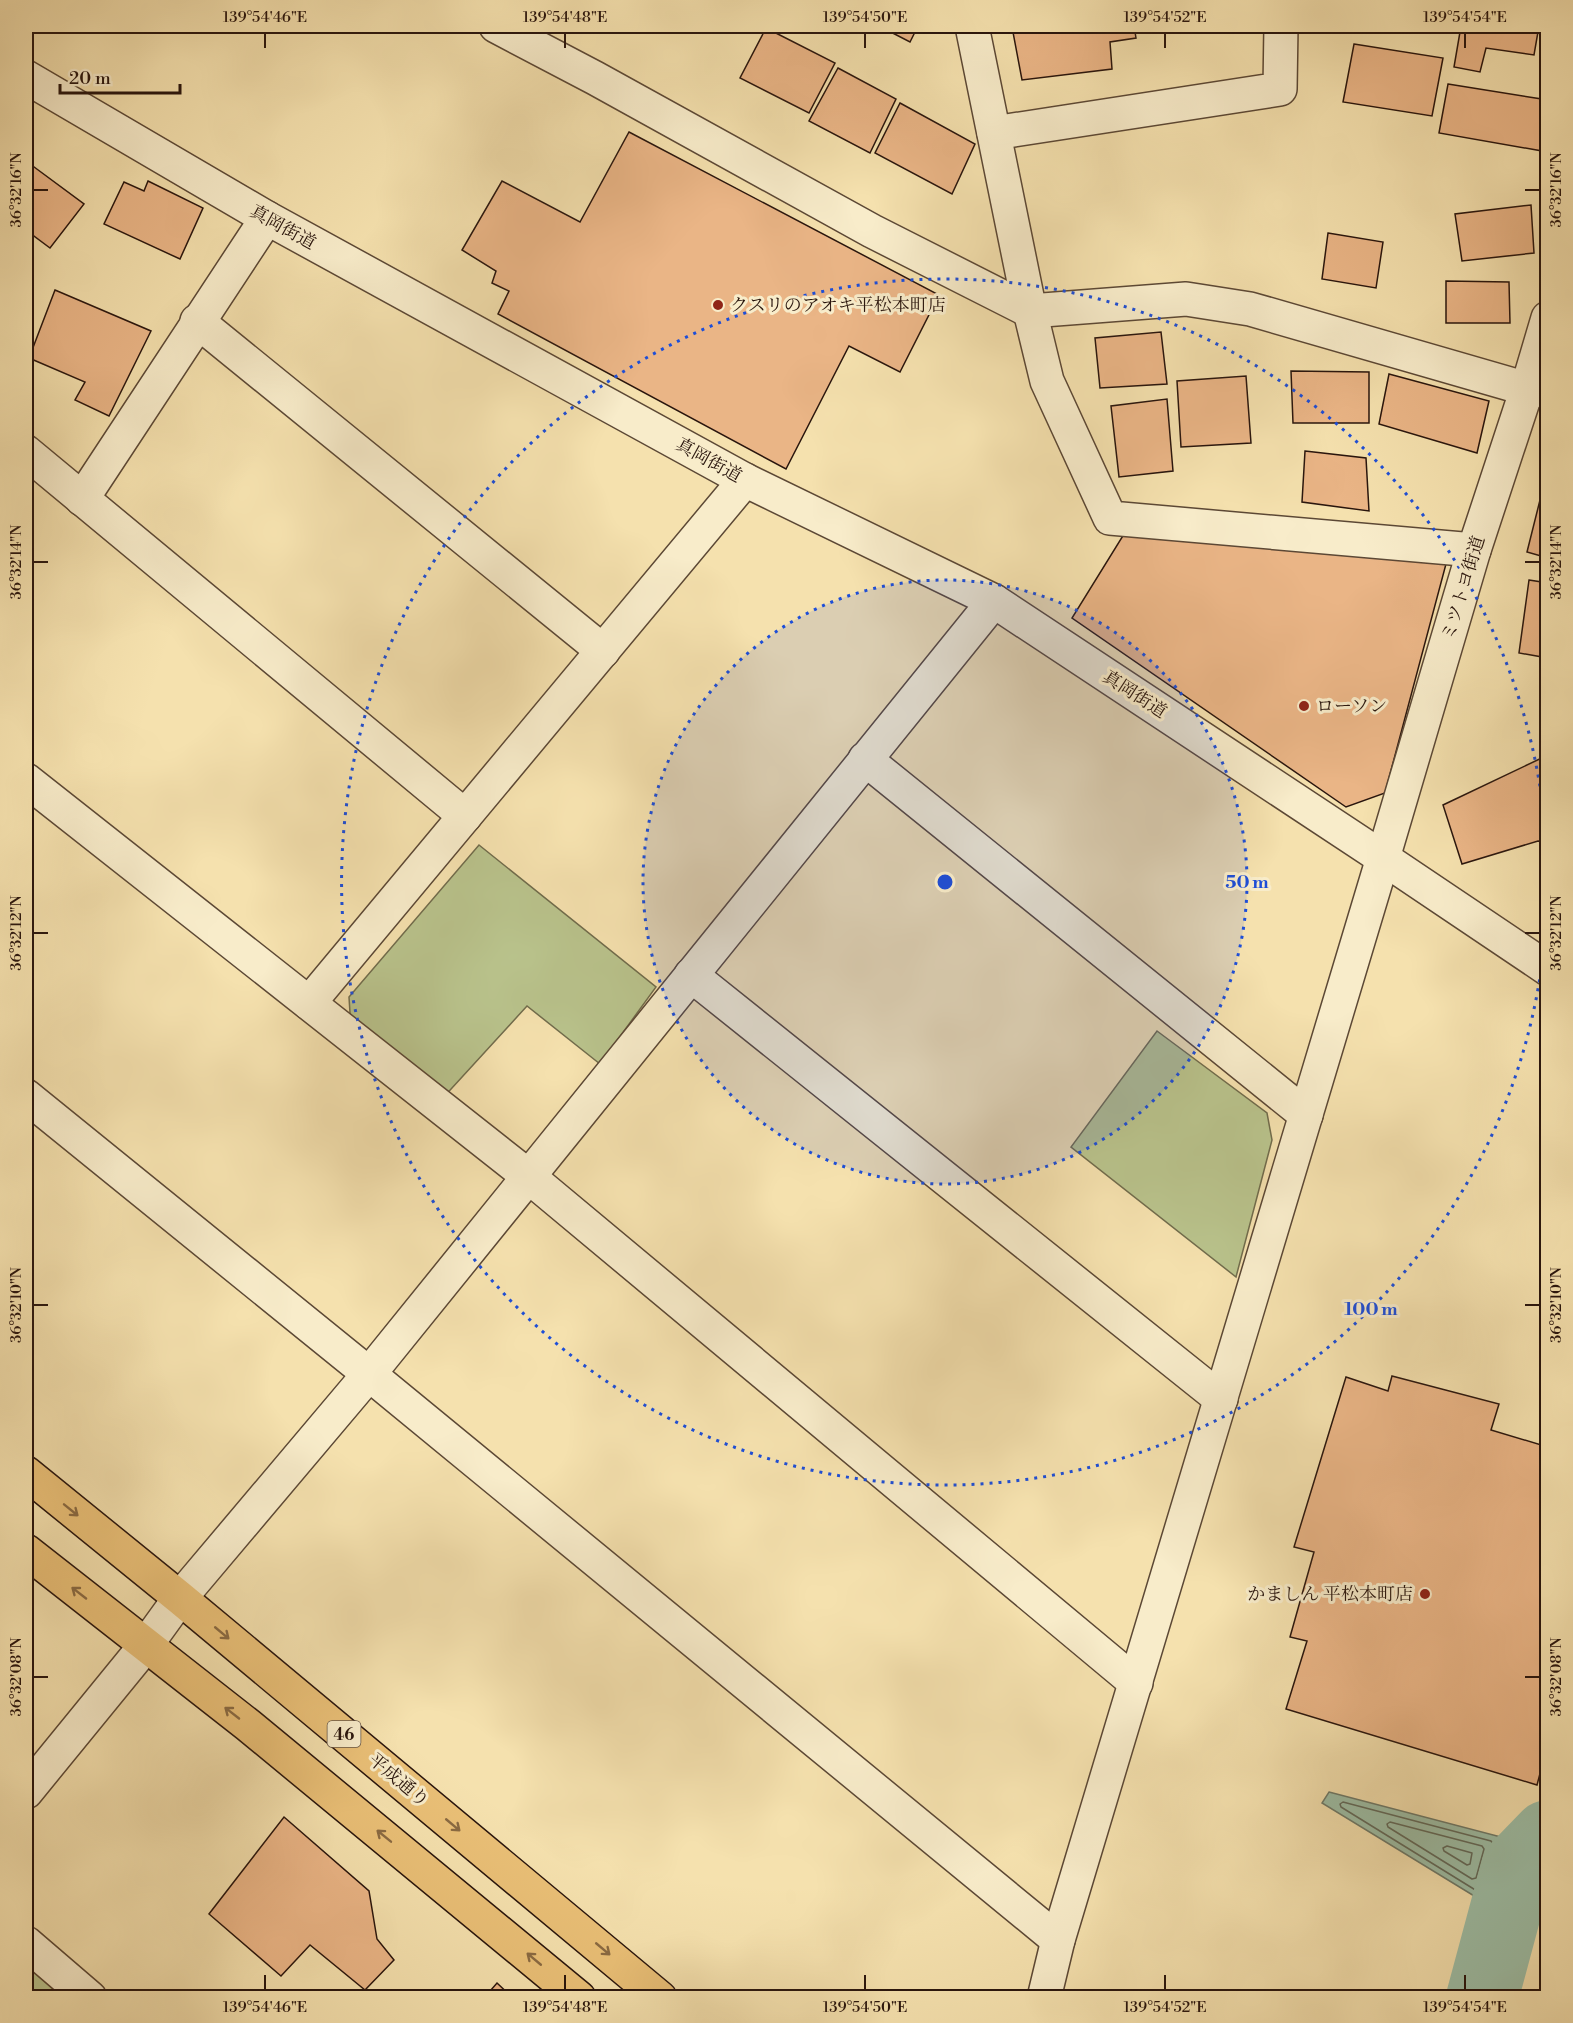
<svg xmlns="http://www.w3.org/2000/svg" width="1573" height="2023" font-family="'Libre Bodoni','Noto Serif JP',serif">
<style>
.green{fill:#b9c38c;stroke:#716c4c;stroke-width:1.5}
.water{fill:#9dbea6;stroke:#6f7a69;stroke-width:1.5}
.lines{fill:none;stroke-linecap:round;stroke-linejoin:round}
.shore{stroke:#636a5a;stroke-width:1.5}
.stream{stroke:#6f7a69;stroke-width:12}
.river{stroke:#9dbea6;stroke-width:72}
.building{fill:#eab586;stroke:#29150d;stroke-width:1.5}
.minor-casing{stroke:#5c4835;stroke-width:36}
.major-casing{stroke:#29150d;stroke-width:36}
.minor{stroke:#f8ecca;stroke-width:33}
.major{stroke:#eac077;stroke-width:33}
.oneway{stroke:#8a6a42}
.ticks{fill:none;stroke:#29150d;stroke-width:2}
.ring{fill:none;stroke:#1d4ed8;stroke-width:3;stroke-dasharray:3 6}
.poi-dot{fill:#8f2418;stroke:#f8ecca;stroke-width:2}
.labels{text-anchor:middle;stroke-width:6;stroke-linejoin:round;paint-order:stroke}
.shield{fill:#f8ecca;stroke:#675646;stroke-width:1.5}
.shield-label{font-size:16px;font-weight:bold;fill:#29150d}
.street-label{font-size:18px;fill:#29150d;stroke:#f8ecca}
.poi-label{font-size:18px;fill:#29150d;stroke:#f8ecca;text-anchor:start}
.centre{fill:#1d4ed8;stroke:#f8ecca;stroke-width:3}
.ring-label{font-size:18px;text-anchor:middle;font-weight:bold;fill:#1d4ed8;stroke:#f8ecca;stroke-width:6;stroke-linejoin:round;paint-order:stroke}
.neatline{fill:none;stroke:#29150d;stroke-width:2}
.ticks-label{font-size:15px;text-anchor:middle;fill:#29150d}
</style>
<rect width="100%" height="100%" fill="#f5e1ae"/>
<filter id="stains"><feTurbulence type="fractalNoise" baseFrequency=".00333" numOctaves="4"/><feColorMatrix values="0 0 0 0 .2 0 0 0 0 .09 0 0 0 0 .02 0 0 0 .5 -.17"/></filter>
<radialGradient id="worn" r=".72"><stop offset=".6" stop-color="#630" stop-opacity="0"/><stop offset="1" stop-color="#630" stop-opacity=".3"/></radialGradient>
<g class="green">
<polygon points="479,845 656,987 600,1064 527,1006 441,1100 351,1029 349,997"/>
<polygon points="1157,1031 1267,1113 1272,1140 1236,1277 1071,1147"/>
<polygon points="26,1963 69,1997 26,1997"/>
</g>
<polygon class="water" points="1329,1792 1501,1837 1484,1902 1322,1803"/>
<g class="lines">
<g class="shore">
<polygon points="1343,1802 1491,1841 1493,1844 1481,1890 1477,1891 1341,1807 1340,1804"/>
<polygon points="1390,1822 1482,1846 1484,1849 1476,1878 1472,1879 1388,1827 1387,1824"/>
<polygon points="1447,1846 1472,1853 1470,1864 1467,1865 1444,1851 1443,1848"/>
</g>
<polyline class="stream" points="1484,1902 1501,1931"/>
<polyline class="river" points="1482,1998 1517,1868 1548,1836"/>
</g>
<g class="building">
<polygon points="879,26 918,26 910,42"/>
<polygon points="1023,26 1134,26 1136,38 1110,42 1112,69 1022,80 1012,27"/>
<polygon points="1461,26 1539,26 1534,55 1486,48 1480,72 1454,67"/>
<polygon points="766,28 835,63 809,113 740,78"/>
<polygon points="1354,44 1443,58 1432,116 1343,102"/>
<polygon points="838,68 896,99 870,153 809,121"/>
<polygon points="1448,84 1548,100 1548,152 1439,133"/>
<polygon points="900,103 975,144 952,194 875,153"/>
<polygon points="629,132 939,295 900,372 849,346 786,469 498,314 509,291 492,283 496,271 462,250 502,181 580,222"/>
<polygon points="26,161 84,204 50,248 26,230"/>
<polygon points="148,181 203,208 180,259 104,224 124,182 144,191"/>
<polygon points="1531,205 1534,253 1462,261 1455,214"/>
<polygon points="1328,233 1383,242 1376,288 1322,279"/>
<polygon points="1446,281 1509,282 1510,323 1446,323"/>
<polygon points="55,290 151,331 109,416 75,400 85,382 29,358"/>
<polygon points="1161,332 1167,384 1100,388 1095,338"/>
<polygon points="1291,371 1369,372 1369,423 1293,423"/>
<polygon points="1389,374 1489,401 1477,453 1379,424"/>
<polygon points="1246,376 1251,443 1181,447 1177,381"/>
<polygon points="1167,399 1173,471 1119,477 1111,406"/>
<polygon points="1305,451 1366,458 1369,511 1302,502"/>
<polygon points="1548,468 1548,558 1527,552"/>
<polygon points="1124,534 1446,564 1385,793 1346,807 1072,618"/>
<polygon points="1529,580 1548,583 1548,658 1519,653"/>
<polygon points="1548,755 1548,842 1538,841 1462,864 1443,805"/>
<polygon points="1392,1376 1499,1404 1491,1430 1548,1447 1548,1763 1543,1762 1537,1785 1286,1709 1307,1641 1290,1637 1314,1552 1294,1547 1346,1377 1388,1391"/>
<polygon points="284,1817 369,1891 377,1939 394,1960 365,1990 310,1945 281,1976 209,1914"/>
<polygon points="497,1983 513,1998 484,1998"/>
</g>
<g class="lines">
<g class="minor-casing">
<g id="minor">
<polyline points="496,26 595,78 872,231 1030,311 1186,299 1250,309 1527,389 1548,391"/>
<polyline points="972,26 1030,311 1047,381 1110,518 1474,550"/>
<polyline points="26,77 267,218 745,480 994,601 1383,858 1548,969"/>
<polyline points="994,133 1280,89 1281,26"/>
<polyline points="197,321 603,651"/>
<polyline points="26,452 465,816"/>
<polyline points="82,499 267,218"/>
<polyline points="865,759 1306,1115"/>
<polyline points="26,780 528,1176 1136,1683"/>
<polyline points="691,975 1221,1399"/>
<polyline points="309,1003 745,480"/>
<polyline points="26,1096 369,1374 1058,1940"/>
<polyline points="26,1792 146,1645 180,1598 369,1374 994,601"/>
<polyline points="26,1943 90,1998"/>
<polyline points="1044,1998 1058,1940 1383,858 1474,550 1527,389 1548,318"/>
</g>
</g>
<g class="major-casing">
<g id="major">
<polyline points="26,1473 180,1598 660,1998"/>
<polyline points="26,1551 248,1725 579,1998"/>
</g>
</g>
<use href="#minor" class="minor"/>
<use href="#major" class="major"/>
</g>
<defs><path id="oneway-shaft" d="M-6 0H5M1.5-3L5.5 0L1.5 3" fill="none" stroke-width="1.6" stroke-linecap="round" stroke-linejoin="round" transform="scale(1.5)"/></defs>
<g class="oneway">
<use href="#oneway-shaft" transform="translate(71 1510) rotate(39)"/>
<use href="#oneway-shaft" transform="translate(79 1593) rotate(-142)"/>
<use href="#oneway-shaft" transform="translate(222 1633) rotate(40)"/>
<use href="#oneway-shaft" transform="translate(232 1713) rotate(-142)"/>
<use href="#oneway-shaft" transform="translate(453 1825) rotate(40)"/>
<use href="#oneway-shaft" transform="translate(384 1836) rotate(-141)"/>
<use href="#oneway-shaft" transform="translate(603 1949) rotate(40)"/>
<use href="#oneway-shaft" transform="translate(534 1959) rotate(-140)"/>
</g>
<path class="ticks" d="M265,33V48M565,33V48M865,33V48M1165,33V48M1465,33V48M33,190H48M1525,190H1540M33,562H48M1525,562H1540M33,933H48M1525,933H1540M33,1305H48M1525,1305H1540M33,1677H48M1525,1677H1540M265,1975V1990M565,1975V1990M865,1975V1990M1165,1975V1990M1465,1975V1990"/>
<circle cx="945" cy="882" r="302" fill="#1d4ed8" fill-opacity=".12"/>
<g class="ring">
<circle cx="945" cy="882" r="302"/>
<path d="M1547 908A603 603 0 1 1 1547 856"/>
</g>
<g class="poi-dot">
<circle cx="718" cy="305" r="6"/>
<circle cx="1304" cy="706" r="6"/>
<circle cx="1425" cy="1594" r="6"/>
</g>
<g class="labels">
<rect class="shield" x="327.5" y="1721" width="33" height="26" rx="4.5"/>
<g class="shield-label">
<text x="344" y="1740">46</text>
</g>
<g class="street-label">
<text transform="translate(283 227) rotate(29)" y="6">真岡街道</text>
<text transform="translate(709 460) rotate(29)" y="6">真岡街道</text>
<text transform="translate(1463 588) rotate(-73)" y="6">ミツトヨ街道</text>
<text transform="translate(1135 694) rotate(33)" y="6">真岡街道</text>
<text transform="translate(399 1780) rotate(40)" y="6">平成通り</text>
</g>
<g class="poi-label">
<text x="730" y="311">クスリのアオキ平松本町店</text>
<text x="1316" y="712">ローソン</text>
<text x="1413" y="1600" text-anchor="end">かましん 平松本町店</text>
</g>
</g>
<circle cx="945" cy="882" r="9" class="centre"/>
<g class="ring-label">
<text x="1247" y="888">50 m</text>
<text x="1371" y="1315">100 m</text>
</g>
<rect width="1573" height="2023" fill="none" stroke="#f5e1ae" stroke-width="66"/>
<path d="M60 84v9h120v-9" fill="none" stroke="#29150d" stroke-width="3"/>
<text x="69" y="84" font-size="18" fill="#29150d" stroke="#f8ecca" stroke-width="4.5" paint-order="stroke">20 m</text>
<rect x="33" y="33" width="1507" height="1957" class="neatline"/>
<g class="ticks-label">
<text x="265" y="22">139°54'46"E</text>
<text x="565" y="22">139°54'48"E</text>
<text x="865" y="22">139°54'50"E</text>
<text x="1165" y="22">139°54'52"E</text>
<text x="1465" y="22">139°54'54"E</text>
<text transform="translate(16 190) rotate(-90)" y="5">36°32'16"N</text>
<text transform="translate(1556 190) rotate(-90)" y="5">36°32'16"N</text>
<text transform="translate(16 562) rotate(-90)" y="5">36°32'14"N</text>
<text transform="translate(1556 562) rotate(-90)" y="5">36°32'14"N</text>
<text transform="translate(16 933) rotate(-90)" y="5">36°32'12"N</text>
<text transform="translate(1556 933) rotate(-90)" y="5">36°32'12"N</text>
<text transform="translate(16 1305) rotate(-90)" y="5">36°32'10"N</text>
<text transform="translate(1556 1305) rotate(-90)" y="5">36°32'10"N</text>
<text transform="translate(16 1677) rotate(-90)" y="5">36°32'08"N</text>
<text transform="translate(1556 1677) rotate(-90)" y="5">36°32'08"N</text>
<text x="265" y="2012">139°54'46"E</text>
<text x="565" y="2012">139°54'48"E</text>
<text x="865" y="2012">139°54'50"E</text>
<text x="1165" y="2012">139°54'52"E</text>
<text x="1465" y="2012">139°54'54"E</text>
</g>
<rect width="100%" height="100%" filter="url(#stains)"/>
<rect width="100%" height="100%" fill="url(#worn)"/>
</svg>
